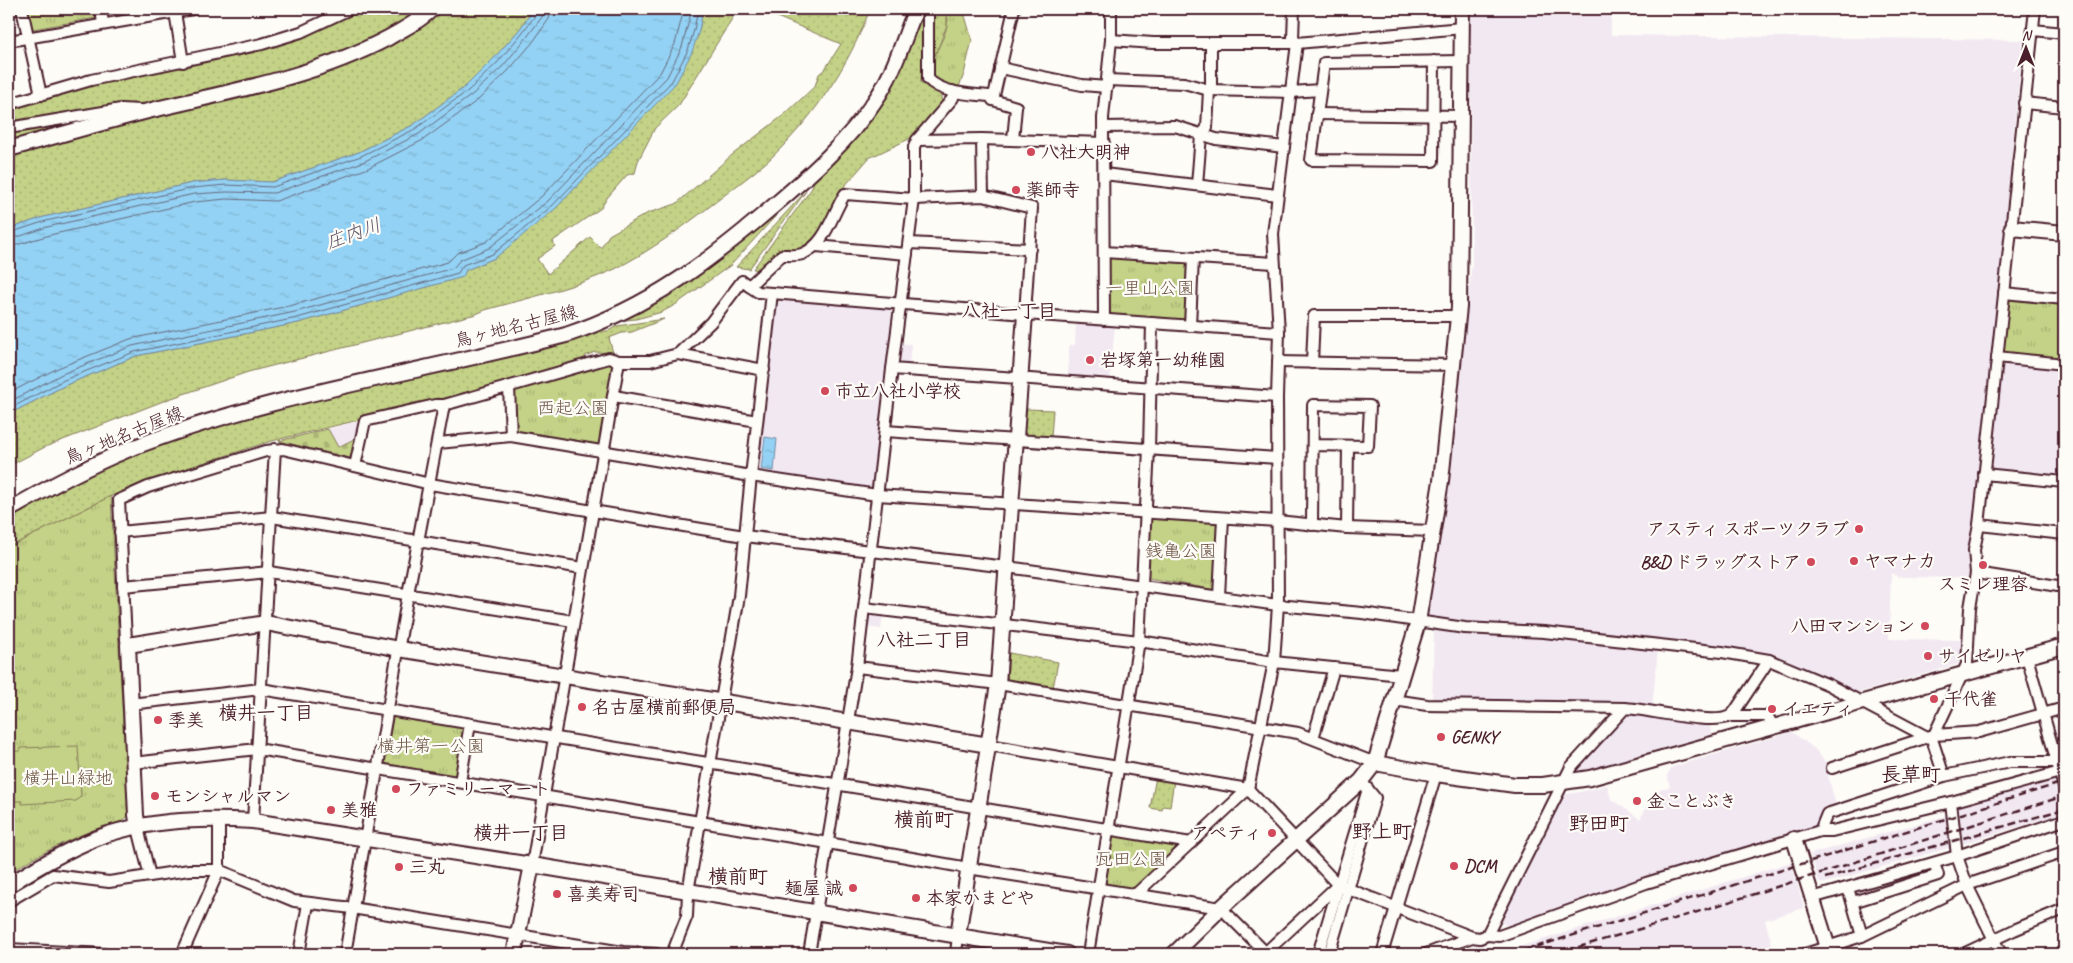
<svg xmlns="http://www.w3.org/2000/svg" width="2073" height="963" font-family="Caveat,'Klee One',sans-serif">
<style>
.built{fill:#f2e8f2}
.grass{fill:url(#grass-dots);stroke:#867858}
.cemetery{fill:url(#cemetery-stones);stroke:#867858}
.park{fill:url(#park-tufts);stroke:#867858}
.garden{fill:#c3d286;stroke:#867858}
.water{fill:url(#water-ripples);stroke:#768aa4}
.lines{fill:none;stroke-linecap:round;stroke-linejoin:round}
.shore{stroke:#67677b;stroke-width:1}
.street-casing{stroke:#4a1f2b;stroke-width:14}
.secondary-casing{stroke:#4a1f2b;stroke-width:18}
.street{stroke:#fdfcf7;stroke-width:10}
.secondary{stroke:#fdfcf7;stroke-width:14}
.rail{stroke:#4a1f2b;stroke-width:2.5;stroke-dasharray:8 4;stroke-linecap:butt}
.poi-dot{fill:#d1495b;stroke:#fdfcf7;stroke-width:2}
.labels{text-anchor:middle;stroke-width:4.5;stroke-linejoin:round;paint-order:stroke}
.poi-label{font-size:18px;font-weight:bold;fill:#4a1f2b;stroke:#fdfcf7;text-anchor:start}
.park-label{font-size:18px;fill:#6e5546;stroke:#fdfcf7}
.street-label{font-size:18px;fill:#4a1f2b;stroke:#fdfcf7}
.water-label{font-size:19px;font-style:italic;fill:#605567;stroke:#fdfcf7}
.neighbourhood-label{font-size:19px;font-weight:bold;fill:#4a1f2b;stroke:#fdfcf7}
.quarter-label{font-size:20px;font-weight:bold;fill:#4a1f2b;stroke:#fdfcf7}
</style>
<defs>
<pattern id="grass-dots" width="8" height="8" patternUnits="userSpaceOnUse" patternTransform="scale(1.25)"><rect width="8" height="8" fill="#c3d286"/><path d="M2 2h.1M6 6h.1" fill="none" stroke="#a9b474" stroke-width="1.8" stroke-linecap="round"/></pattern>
<pattern id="cemetery-stones" width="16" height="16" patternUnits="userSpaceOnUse" patternTransform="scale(1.25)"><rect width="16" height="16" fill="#c3d286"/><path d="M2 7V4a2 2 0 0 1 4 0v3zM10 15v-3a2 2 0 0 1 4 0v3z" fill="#a9b474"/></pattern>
<pattern id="park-tufts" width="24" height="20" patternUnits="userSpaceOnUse" patternTransform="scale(1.25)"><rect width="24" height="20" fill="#c3d286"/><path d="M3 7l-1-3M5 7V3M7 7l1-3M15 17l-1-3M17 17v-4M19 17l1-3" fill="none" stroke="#a9b474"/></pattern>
<pattern id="water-ripples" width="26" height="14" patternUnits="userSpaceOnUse" patternTransform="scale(1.25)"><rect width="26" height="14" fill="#93d2f4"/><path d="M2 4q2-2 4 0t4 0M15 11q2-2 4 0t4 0" fill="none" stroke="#80b4d1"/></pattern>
</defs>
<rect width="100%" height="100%" fill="#fdfcf7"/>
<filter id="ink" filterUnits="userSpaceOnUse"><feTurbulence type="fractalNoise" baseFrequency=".02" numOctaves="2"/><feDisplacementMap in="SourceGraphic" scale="10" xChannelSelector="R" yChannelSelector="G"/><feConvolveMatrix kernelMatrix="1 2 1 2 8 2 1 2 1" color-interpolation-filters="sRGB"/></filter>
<g filter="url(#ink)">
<g class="built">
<polygon points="1468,9 1611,9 1611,35 2023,40 1975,523 1968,547 1970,578 1898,577 1891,573 1889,639 1964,640 1959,664 1858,693 1781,659 1722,647 1462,624 1426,616 1452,441 1472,264 1470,33"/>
<polygon points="781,299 889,308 892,312 872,487 869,490 759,472 757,470 777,302"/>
<polygon points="1076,322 1115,325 1110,379 1068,375 1069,345 1075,345"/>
<polygon points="899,344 911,344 909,366 900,365 897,362"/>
<polygon points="2005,363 2064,369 2064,477 1993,469 1989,465 1999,367"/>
<polygon points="359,421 354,439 338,448 328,429"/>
<polygon points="871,613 883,615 881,629 867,627 868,615"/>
<polygon points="1434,626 1545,636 1658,650 1652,708 1432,703"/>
<polygon points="1626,710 1709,721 1712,734 1575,773 1572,770"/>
<polygon points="1792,732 1816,750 1828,766 1826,767 1836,806 1826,809 1817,826 1653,877 1510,926 1498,922 1560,795 1580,792 1607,785 1611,799 1640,819 1656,791 1670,787 1667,775 1672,767"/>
<polygon points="2055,780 2057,781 2064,805 2064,813 1962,844 1958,807 1960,803"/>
<polygon points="1949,815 1952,847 1822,884 1819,882 1810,854"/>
<polygon points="1791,862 1804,908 1765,920 1772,944 1734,954 1496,954"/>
</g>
<g class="grass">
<polygon points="359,9 425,9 396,29 295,73 148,108 118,104 9,122 9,110 88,86 269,46"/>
<polygon points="437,9 534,9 519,30 494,58 466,86 413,125 359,152 272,182 226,180 192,183 44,217 9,229 9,155 100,128 291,82"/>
<path d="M703,9H738L679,105L655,128L638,161L635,173L627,175L607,198L601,208L553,241L555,246L537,259L548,274L590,237L601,248L609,235L648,213L676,204L732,155L785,114L815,86L819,74L825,69L841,44L758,9H870C849,66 814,117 770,159C752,175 732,189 713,204C682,228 650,251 615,269C574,288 528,298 485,310L476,314L248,372L166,400L45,447L9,466V414L66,385L136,356L298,323L462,277L466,270L495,258L699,31Z"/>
<polygon points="922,9 924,9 921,83 940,94 942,101 918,133 909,139 869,158 837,195 820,232 810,242 763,270 753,269 812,188 816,174 851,137"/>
<polygon points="932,9 947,9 947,25 932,64"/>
<polygon points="122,114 9,144 9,133"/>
<polygon points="802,187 731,265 675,305 662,312 636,319 615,321"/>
<polygon points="806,191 749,269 736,267"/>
<polygon points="664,319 632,332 622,333 609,338 613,353 595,352 585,356 587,361 437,401 268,442 178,471 111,496 9,547 9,516 89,474 134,455 200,431 271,411 593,331 608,331 617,326"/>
<polygon points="1026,409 1053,410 1051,437 1027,435 1024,431"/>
<polygon points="1009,653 1058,662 1053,688 1009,681 1007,679"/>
<polygon points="1156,777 1174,780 1170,807 1163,806 1162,810 1150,808"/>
</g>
<polygon class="cemetery" points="328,429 338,447 354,439 350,458 279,441"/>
<g class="park">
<polygon points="26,9 97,9 98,16 96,18 33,29 30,26"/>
<path d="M947,9H963L972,40L964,74L958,89L934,78C927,58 944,44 947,25C948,20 947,14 947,9Z"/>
<polygon points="1110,257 1189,262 1188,317 1184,320 1111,315 1108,311 1109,259"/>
<polygon points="2013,299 2064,304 2064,359 2006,353 2002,349 2007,300"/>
<polygon points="610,363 614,364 600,443 596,447 514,432 512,392 515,389"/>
<path d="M111,496L128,816C121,825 106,825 96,829C65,841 37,855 9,873V547Z"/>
<polygon points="1153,518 1220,522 1216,590 1148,578 1147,575 1150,520"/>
<polygon points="398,715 463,726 466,729 458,773 455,776 387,764 385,761 393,717"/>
<polygon points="1113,835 1173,843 1176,847 1136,886 1132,888 1108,884 1106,882"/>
</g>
<polygon class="garden" points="78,746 81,796 76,801 22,804 22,801 9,801 9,752 20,751 20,748"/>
<g class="water">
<polygon points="534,9 703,9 699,31 692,52 676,83 555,209 495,258 466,270 463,277 298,323 136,356 66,385 9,414 9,229 44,217 192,183 226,180 272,182 359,152 413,125 466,86 494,58 519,30"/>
<polygon points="765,437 777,439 774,471 761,469"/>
</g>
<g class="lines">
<g class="shore">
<polyline points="9,233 46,221 193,188 226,185 273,187 361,156 415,129 469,90 498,62 522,33 537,13 537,9"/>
<polyline points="9,240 47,227 194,194 226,192 274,193 363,162 419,134 473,94 503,66 527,37 542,17 544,9"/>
<polyline points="9,247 50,235 195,202 226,199 276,201 366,169 423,140 478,100 508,71 533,42 549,19 551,9"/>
<polyline points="9,393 58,368 130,339 293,305 448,262 457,253 486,242 542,196 660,73 675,44 684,9"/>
<polyline points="9,402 62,374 132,346 295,312 453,268 460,260 489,248 548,201 667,77 682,47 692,9"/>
<polyline points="9,409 64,380 134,352 297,318 458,273 463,265 493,254 552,206 672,81 688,50 694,30 698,9"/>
</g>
<g class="street-casing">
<g id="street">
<polyline points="22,9 41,95"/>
<polyline points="101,9 103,24"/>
<path d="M928,9V79C942,94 971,94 990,96L993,100L1016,107L1013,140"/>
<polyline points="175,12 183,62"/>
<polyline points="2033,30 2064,33"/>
<polyline points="1111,40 1153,43 1297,43 1462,28"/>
<polyline points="9,41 193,9"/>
<polyline points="1211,43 1211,90"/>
<polyline points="1434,61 1433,161 1311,160 1324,63 1462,61"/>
<polyline points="1000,68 1082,85 1107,87"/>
<polyline points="1107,80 1184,83 1209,90 1291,92 1320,90"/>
<polyline points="993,100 1014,9"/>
<polyline points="2024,103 2064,107"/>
<polyline points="9,104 91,80 262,44 301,32 350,9"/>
<polyline points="1317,114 1461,116"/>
<polyline points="1104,127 1175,126 1216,139 1284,147"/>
<polyline points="9,128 121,109 140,110"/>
<polyline points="982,139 983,196"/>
<polyline points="917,140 982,139 1104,143"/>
<polyline points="1104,174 1277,195"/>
<polyline points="1197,185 1201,135 1207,128 1209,90"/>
<polyline points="909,243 1030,249"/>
<polyline points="816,246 907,254"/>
<polyline points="1104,252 1274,263"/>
<polyline points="749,286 758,292 772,293"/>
<polyline points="2004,293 2064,299"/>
<polyline points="1104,320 1103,118 1111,40 1111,9"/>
<polyline points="1190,326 1193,258"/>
<polyline points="1279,332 1025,314 772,293 751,476 877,495 1277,521 1347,528 1433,531"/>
<path d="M678,354L711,322L742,281L749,286L782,255C788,255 797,256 802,254C826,245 832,214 845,194L914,199L983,196L1032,208L1025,314"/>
<polyline points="1997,357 2064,364"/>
<polyline points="1278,362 1453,365"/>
<polyline points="1312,363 1314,316 1458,316"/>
<polyline points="892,369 1277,397"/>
<polyline points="509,387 511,436"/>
<polyline points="614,396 757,421"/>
<polyline points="885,431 1277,458"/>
<polyline points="438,443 511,436 751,476 739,596 688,892 687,916 672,954"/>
<polyline points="355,466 365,421 435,405 444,405"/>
<polyline points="1984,474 2064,482"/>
<polyline points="1312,525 1313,405 1370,406 1368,446 1313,445"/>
<polyline points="1979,525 2064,534"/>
<polyline points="1347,528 1348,446"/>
<polyline points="120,532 272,517 582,568"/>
<polyline points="1976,573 2064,587"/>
<polyline points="123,586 269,572 573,621"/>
<polyline points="1219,596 1223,518"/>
<polyline points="864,608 1139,641 1274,662 1401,675"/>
<polyline points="128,645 126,640 119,500 148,487 266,451 283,449 430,484 744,536 1007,567 1278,605 1362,613 1465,628 1544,632 1722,652 1769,660 1829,685 1927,737"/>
<polyline points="2027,657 2064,787"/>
<polyline points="857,667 998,684 1298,733 1375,763"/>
<polyline points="1394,700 1427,705 1625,708"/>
<polyline points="130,704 261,689 1191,843"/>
<polyline points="1730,716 1765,716 1768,717 1773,726"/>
<polyline points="1934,735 1967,664 1970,608 1976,573 1974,550 1979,525 2035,9"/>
<polyline points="1931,736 1944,776"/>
<polyline points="1313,738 1334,668"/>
<polyline points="989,745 1248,789 1338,885 1472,937"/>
<polyline points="133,763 257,749 828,843 968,868 1221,908 1267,954"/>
<polyline points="1832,768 1934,735 1979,732 2064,708"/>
<polyline points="460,782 470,724"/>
<polyline points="1951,802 1957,856 1967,885 2001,954"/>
<polyline points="253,821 275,449"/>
<polyline points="138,828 150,876"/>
<polyline points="1820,831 1827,814 1944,776 2010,762 2057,762"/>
<polyline points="532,865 619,361"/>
<polyline points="1848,888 1862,936"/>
<polyline points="1136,894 1248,789 1274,662 1278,605 1277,397 1279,332 1273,234 1297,43 1293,39 1294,9"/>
<polyline points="1812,898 1957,856 2064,820"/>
<polyline points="9,901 53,875 109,882 189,870 219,870 294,901 352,908 623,952 657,954"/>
<polyline points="1853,902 1938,875 1934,863"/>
<polyline points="1487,935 1499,936 1646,883 1820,831 1832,831 1951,802 2064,771"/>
<polyline points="9,949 104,954"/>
<polyline points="1265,953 1338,885"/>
<polyline points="182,954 219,870 219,819"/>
<polyline points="299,954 308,904"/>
<polyline points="345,954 408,594 444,405 609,358 619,361 650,361 678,354 764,370"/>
<polyline points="809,954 857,667 892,369 914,199 914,147 917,140 953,98 952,91"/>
<polyline points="956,954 958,935"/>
<polyline points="1088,954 1139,641 1149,449 1152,323"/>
<polyline points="1318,954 1368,789"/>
<polyline points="1329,954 1375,798 1361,781"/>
<polyline points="1382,954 1436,774"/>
<polyline points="1426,954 1437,950"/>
<path d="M1438,954L1437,950L1472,937L1480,938L1487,935L1571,767L1625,708C1648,709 1712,726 1730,716C1732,715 1733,713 1735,711L1769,660"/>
<polyline points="1805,954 1862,936 1967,885 2064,852"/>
<polyline points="1963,954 2014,930 2064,909"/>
</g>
</g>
<g class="secondary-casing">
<g id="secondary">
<path d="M9,149C56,136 104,122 152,110C232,91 314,77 388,38C403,29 419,22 432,9"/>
<polyline points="2012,228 2064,233"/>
<path d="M9,510C47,488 86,467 127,450C268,394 420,373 566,335C650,307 711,260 777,203C812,173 848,141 874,102C894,74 903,40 916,9"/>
<polyline points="1375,763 1436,774 1515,785 1543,785 1590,778 2064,646"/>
<polyline points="138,828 136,815 128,645 266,623 399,649 989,745"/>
<polyline points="1794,839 1830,954"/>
<path d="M9,885C40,865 73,846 108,834C152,820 207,818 253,821L532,865L1067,954"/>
<polyline points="958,935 998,684 1025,314"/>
<polyline points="514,954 532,865"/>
<polyline points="1174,954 1221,908 1361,781 1375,763 1418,622 1441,481 1459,307 1462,9"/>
</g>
</g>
<use href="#street" class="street"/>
<use href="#secondary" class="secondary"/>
<g class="rail">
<polyline points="1825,878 2064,809"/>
<polyline points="1513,954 2064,782"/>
<polyline points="1555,954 1694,913 2064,796"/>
</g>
</g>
</g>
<g class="poi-dot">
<circle cx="1031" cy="152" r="5"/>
<circle cx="1016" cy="190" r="5"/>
<circle cx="1090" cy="360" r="5"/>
<circle cx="825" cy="391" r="5"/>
<circle cx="1859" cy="529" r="5"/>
<circle cx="1854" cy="561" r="5"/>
<circle cx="1811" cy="562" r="5"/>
<circle cx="1983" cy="565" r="5"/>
<circle cx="1925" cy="626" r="5"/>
<circle cx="1928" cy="656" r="5"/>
<circle cx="1934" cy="699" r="5"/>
<circle cx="582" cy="707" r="5"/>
<circle cx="1772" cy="709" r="5"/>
<circle cx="158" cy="720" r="5"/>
<circle cx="1441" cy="737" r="5"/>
<circle cx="396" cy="789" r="5"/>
<circle cx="155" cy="796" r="5"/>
<circle cx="1637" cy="801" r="5"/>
<circle cx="331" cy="810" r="5"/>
<circle cx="1272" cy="833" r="5"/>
<circle cx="1454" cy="866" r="5"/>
<circle cx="399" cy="867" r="5"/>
<circle cx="853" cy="888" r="5"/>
<circle cx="557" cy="894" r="5"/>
<circle cx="916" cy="898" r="5"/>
</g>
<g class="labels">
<g class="poi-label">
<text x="1041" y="158">八社大明神</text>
<text x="1026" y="196">薬師寺</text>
<text x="1100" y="366">岩塚第一幼稚園</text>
<text x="835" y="397">市立八社小学校</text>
<text x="1849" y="535" text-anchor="end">アスティ スポーツクラブ</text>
<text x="1864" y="567">ヤマナカ</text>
<text x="1801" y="568" text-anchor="end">B&amp;D ドラッグストア</text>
<text x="1983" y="590" text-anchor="middle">スミレ理容</text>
<text x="1915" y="632" text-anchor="end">八田マンション</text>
<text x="1938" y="662">サイゼリヤ</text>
<text x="1944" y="705">千代雀</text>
<text x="592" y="713">名古屋横前郵便局</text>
<text x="1782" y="715">イエティ</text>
<text x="168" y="726">季美</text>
<text x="1451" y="743">GENKY</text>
<text x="406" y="795">ファミリーマート</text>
<text x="165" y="802">モンシャルマン</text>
<text x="1647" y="807">金ことぶき</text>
<text x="341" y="816">美雅</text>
<text x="1262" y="839" text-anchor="end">アペティ</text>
<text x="1464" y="872">DCM</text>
<text x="409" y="873">三丸</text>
<text x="843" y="894" text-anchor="end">麺屋 誠</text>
<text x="567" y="900">喜美寿司</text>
<text x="926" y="904">本家かまどや</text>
</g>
<g class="park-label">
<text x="1150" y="294">一里山公園</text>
<text x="573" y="414">西起公園</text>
<text x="1181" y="557">銭亀公園</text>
<text x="431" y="752">横井第一公園</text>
<text x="68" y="784">横井山緑地</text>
<text x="1131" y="865">瓦田公園</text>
</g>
<g class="street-label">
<text transform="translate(516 326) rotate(-14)" y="6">鳥ヶ地名古屋線</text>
<text transform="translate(124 435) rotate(-22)" y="6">鳥ヶ地名古屋線</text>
</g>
<g class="water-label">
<text transform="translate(353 233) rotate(-20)" y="7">庄内川</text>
</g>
<g class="neighbourhood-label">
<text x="1009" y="317">八社一丁目</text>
<text x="924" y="646">八社二丁目</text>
<text x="266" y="719">横井一丁目</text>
<text x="521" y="839">横井一丁目</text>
</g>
<g class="quarter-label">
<text x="1911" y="781">長草町</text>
<text x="924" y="826">横前町</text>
<text x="1599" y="830">野田町</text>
<text x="1382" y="838">野上町</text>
<text x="738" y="883">横前町</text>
</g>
</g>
<rect width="2073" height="963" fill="none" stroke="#fdfcf7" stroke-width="30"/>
<rect x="15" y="15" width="2043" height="933" fill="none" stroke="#4a1f2b" stroke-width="2" filter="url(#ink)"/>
<g transform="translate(2026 48)" stroke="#fdfcf7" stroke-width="4" paint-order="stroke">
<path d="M0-4L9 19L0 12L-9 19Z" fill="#4a1f2b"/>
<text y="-8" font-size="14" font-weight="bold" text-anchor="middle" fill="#4a1f2b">N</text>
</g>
</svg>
